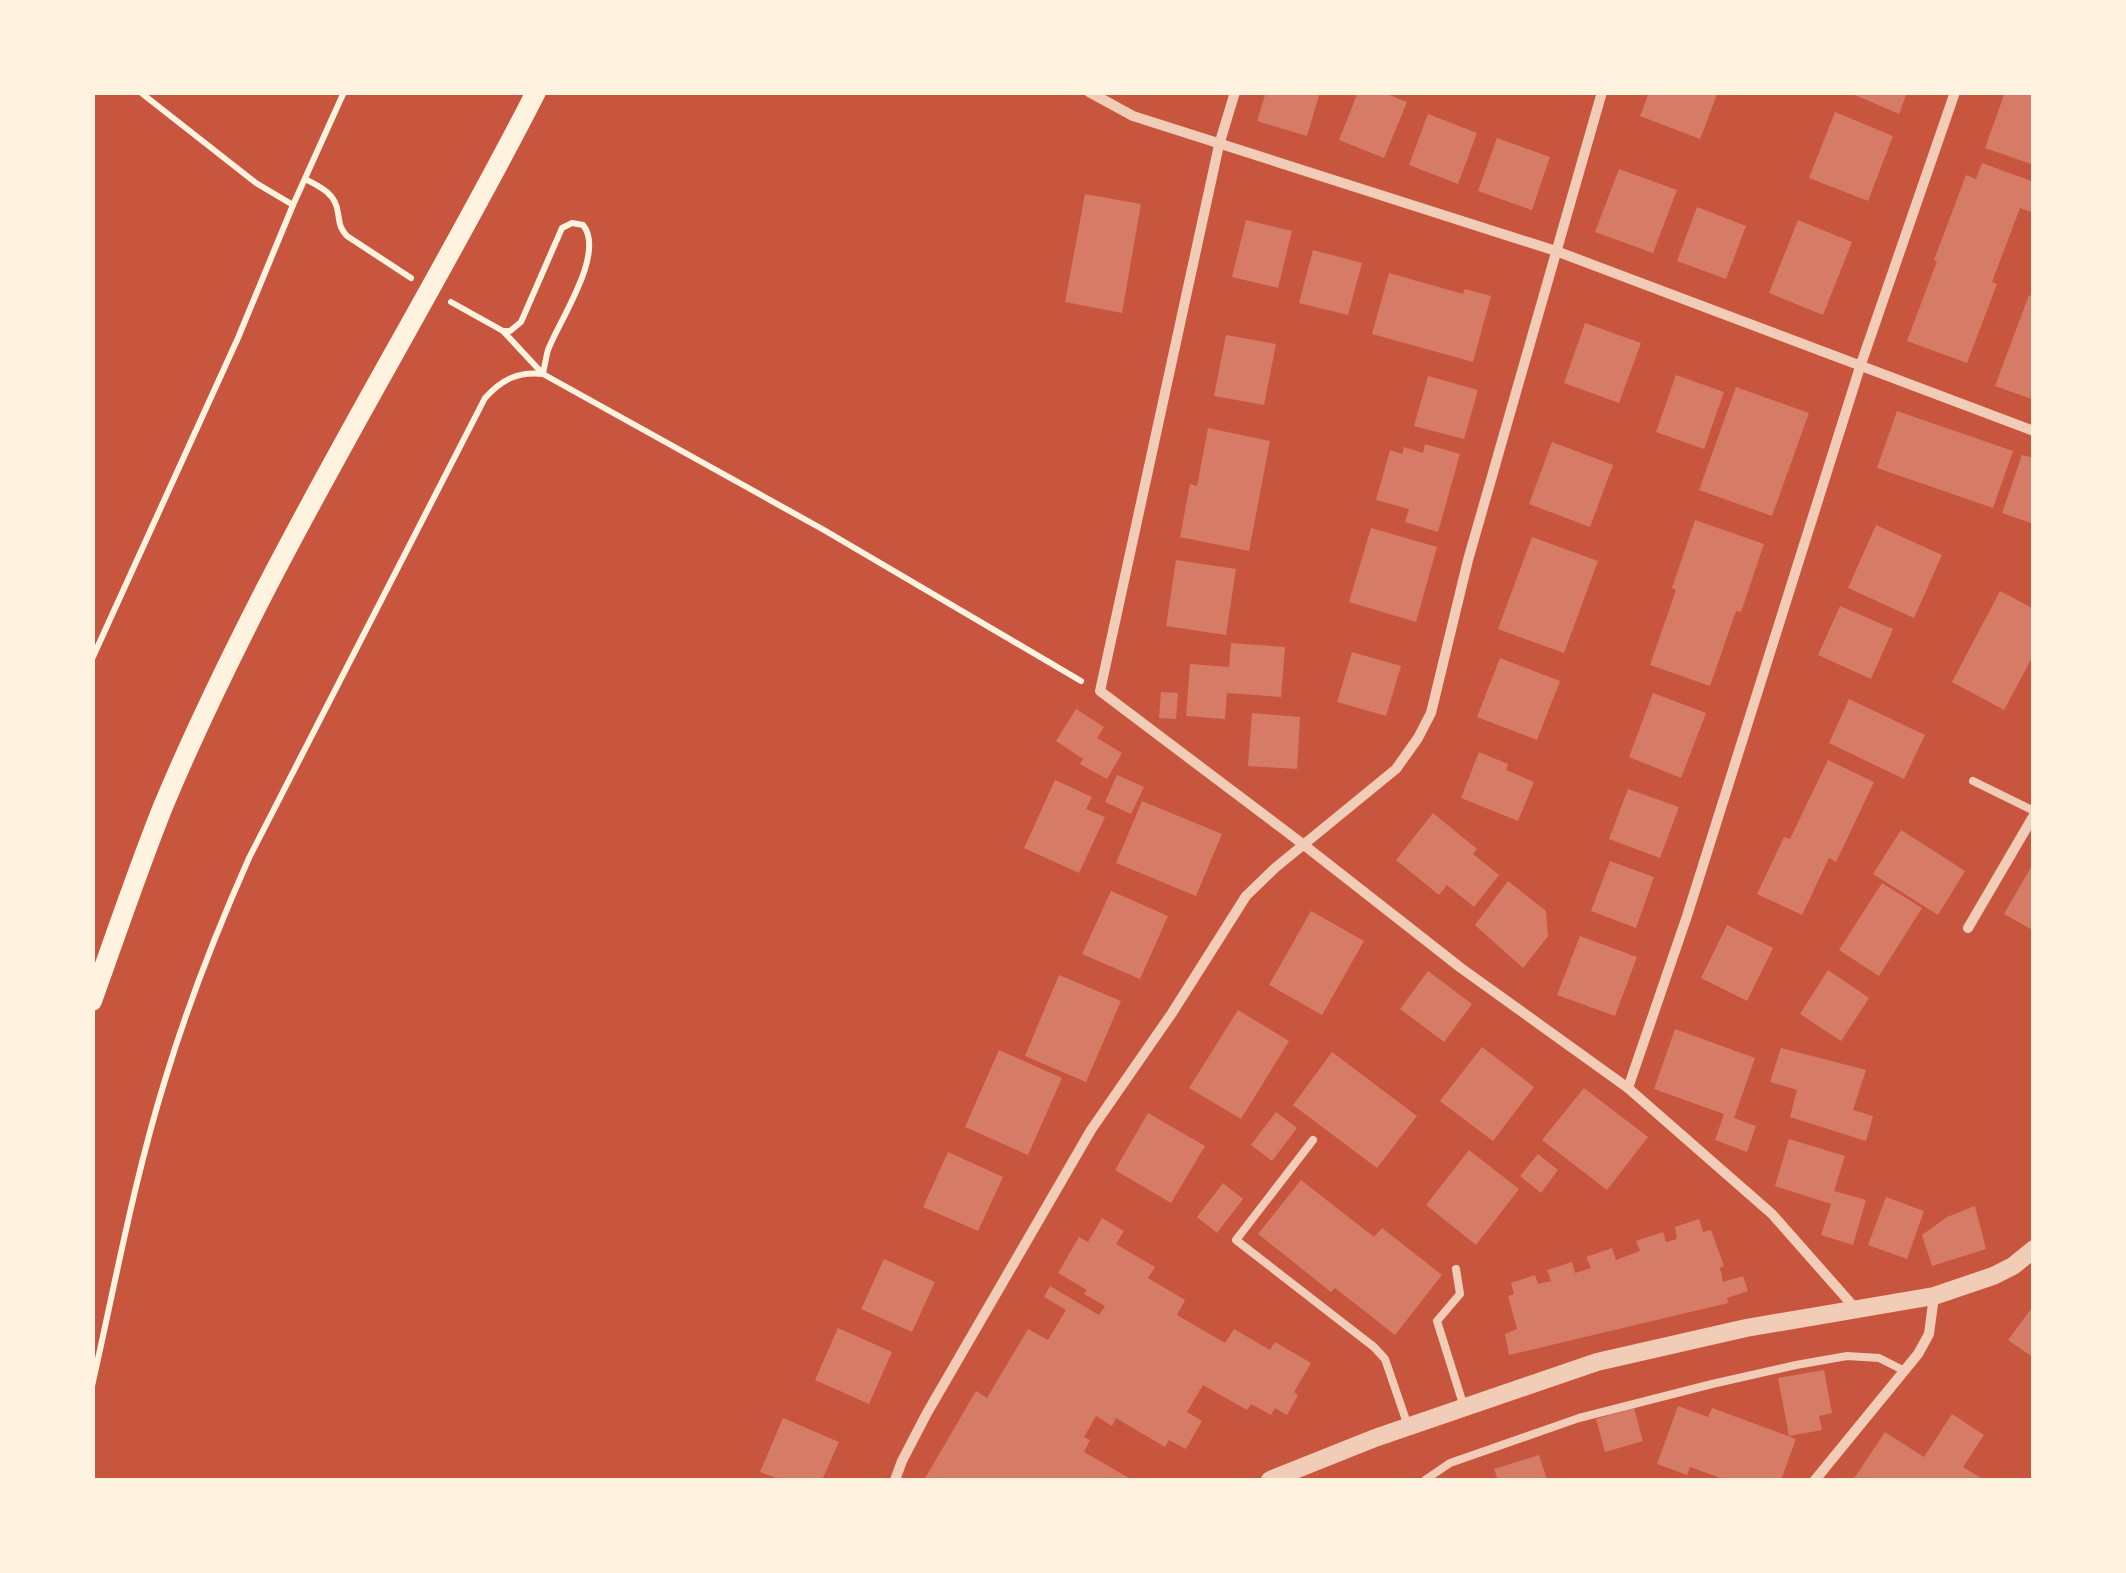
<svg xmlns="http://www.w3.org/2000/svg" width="2126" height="1573" font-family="Spectral,serif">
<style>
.building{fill:#d67c66}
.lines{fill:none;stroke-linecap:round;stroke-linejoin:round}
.path{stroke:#fff3e0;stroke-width:6}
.service{stroke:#f1ccb7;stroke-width:8}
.minor{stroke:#f1ccb7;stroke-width:10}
.tertiary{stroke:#f1ccb7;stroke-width:18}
.secondary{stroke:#fff3e0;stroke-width:20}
</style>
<rect width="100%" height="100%" fill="#c8553d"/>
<g class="building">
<polygon points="1266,92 1320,92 1307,136 1257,121"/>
<polygon points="1358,92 1382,92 1407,102 1384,158 1339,140"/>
<polygon points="1649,92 1718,92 1700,139 1640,116"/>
<polygon points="1848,92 1907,92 1899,114"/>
<polygon points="2005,92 2034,94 2034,165 1985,148"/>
<polygon points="1835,112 1893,136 1868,201 1809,178"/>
<polygon points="1428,114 1477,133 1458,184 1409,165"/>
<polygon points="1497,138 1550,157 1532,210 1478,191"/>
<polygon points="1982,163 2034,182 2034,213 2020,208 1992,282 1997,284 1967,363 1907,341 1937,261 1934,260 1966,175 1976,179"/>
<polygon points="1619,169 1677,190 1653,253 1595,232"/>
<polygon points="1085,194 1141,204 1122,313 1065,302"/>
<polygon points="1697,207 1746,226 1726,279 1677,261"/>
<polygon points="1246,220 1292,231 1278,288 1232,277"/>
<polygon points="1798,220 1852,242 1823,315 1769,293"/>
<polygon points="1313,250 1362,263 1348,315 1299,303"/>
<polygon points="1389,273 1463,294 1465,289 1491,296 1473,362 1372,334"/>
<polygon points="2029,295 2034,297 2034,400 1995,386"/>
<polygon points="1585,323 1641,343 1619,403 1564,383"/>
<polygon points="1226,335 1276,344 1264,405 1214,396"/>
<polygon points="1676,375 1724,392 1704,449 1656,432"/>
<polygon points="1428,376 1478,390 1464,439 1414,426"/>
<polygon points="1736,387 1809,413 1772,516 1699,490"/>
<polygon points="1897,411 2013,451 1993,508 1877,468"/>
<polygon points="1208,428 1270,441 1249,551 1180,537 1190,484 1197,486"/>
<polygon points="1552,442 1613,465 1590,527 1529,504"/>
<polygon points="1425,444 1460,454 1438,532 1405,522 1409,509 1376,500 1390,450 1402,454 1404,447 1423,453"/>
<polygon points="2022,455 2034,458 2034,524 2002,513"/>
<polygon points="1695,520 1764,544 1741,612 1736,611 1710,686 1650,665 1676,590 1672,588"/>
<polygon points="1876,525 1942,555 1914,618 1848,588"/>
<polygon points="1371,528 1437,547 1416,622 1349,602"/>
<polygon points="1532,537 1598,561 1564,653 1498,629"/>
<polygon points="1176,560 1236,569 1226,635 1166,626"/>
<polygon points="2000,591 2034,609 2034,654 2004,710 1952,682"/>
<polygon points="1840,606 1893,629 1871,679 1818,655"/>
<polygon points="1231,643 1285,647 1281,697 1227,693 1225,719 1186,716 1190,664 1229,667"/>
<polygon points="1352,652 1401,666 1386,716 1337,702"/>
<polygon points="1500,658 1560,681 1537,740 1477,717"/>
<polygon points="1161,692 1178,693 1176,719 1159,718"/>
<polygon points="1653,693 1706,713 1681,778 1629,757"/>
<polygon points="1849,699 1925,735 1904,779 1829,743"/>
<polygon points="1076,709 1104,727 1097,738 1122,753 1107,779 1080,764 1083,759 1056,741"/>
<polygon points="1252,713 1300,717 1297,769 1248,766"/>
<polygon points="1479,752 1508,764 1506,770 1534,782 1518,821 1461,798"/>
<polygon points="1828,760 1874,782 1836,862 1829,858 1802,915 1757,894 1784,837 1790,839"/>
<polygon points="1117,775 1144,787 1131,814 1105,802"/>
<polygon points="1055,780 1092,797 1086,809 1105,817 1079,873 1024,848"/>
<polygon points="1628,789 1679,807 1660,858 1609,839"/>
<polygon points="1142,801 1222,834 1196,896 1116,863"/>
<polygon points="1433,813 1477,849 1473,854 1499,875 1474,907 1447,885 1439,895 1396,860"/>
<polygon points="1901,830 1965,871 1938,915 1873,874"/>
<polygon points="1610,861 1654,877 1636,928 1591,911"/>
<polygon points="2034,862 2034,931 2004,914"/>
<polygon points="1508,881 1546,911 1548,936 1523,968 1475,925"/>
<polygon points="1882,883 1922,908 1879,976 1839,950"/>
<polygon points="1111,891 1168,916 1140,979 1082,954"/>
<polygon points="1311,911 1364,941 1322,1015 1269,985"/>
<polygon points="1727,925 1773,948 1747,1001 1701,978"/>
<polygon points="1580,936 1637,957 1615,1016 1557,995"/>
<polygon points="1828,970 1869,998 1841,1041 1800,1014"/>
<polygon points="1428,971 1472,1004 1444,1042 1400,1009"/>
<polygon points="1059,975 1121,1001 1086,1082 1025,1056"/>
<polygon points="1238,1010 1289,1041 1241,1119 1189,1088"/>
<polygon points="1675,1029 1755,1058 1734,1118 1756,1126 1747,1152 1715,1140 1724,1114 1654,1089"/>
<polygon points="1482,1047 1534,1087 1493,1141 1440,1101"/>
<polygon points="1781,1048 1866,1070 1853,1110 1873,1116 1866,1141 1790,1117 1797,1090 1770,1082"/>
<polygon points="999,1050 1062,1078 1028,1155 965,1127"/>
<polygon points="1332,1052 1417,1116 1377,1168 1293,1105"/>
<polygon points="1584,1088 1648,1137 1607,1190 1542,1140"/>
<polygon points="1276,1112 1297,1128 1272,1161 1251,1145"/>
<polygon points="1148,1113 1205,1146 1171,1203 1115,1170"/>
<polygon points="1789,1139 1845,1156 1834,1191 1866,1200 1853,1245 1821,1235 1831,1204 1775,1186"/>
<polygon points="1469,1150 1519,1189 1476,1245 1426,1205"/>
<polygon points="948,1152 1003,1177 978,1231 923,1207"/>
<polygon points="1538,1154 1558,1170 1541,1193 1520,1176"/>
<polygon points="1301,1180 1374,1237 1382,1228 1442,1275 1395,1335 1335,1288 1331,1292 1258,1234"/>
<polygon points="1223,1183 1243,1199 1217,1233 1197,1217"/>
<polygon points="1886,1197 1924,1211 1907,1259 1868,1245"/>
<polygon points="1975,1206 1986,1249 1932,1266 1922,1235 1947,1217"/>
<polygon points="1102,1218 1124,1231 1116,1244 1155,1267 1148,1278 1185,1300 1177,1315 1225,1343 1234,1329 1270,1350 1275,1342 1311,1363 1294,1392 1298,1395 1287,1415 1275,1408 1271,1415 1251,1404 1247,1410 1203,1385 1187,1412 1202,1421 1186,1449 1169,1440 1165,1447 1116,1418 1112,1426 1096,1416 1084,1437 1090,1440 1084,1452 1129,1478 1127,1480 924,1480 976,1391 987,1398 1028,1329 1048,1340 1066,1310 1044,1297 1050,1286 1099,1315 1105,1306 1084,1294 1087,1290 1058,1273 1079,1237 1088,1242"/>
<polygon points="1699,1219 1703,1232 1711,1230 1724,1266 1720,1268 1723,1282 1743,1276 1748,1291 1727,1298 1728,1303 1509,1355 1505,1334 1517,1329 1508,1296 1514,1294 1511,1283 1535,1275 1538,1284 1551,1281 1547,1270 1572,1262 1575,1273 1591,1268 1586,1257 1612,1248 1616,1260 1640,1251 1636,1241 1663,1232 1666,1242 1677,1239 1675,1227"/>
<polygon points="884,1259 935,1282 912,1332 861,1309"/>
<polygon points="2034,1305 2034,1358 2008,1340"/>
<polygon points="838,1328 892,1352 869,1404 815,1380"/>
<polygon points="1824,1370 1832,1413 1819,1416 1822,1430 1789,1436 1778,1378"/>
<polygon points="1678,1406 1708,1417 1712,1408 1796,1439 1781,1480 1726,1480 1690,1467 1687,1475 1657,1464"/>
<polygon points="1634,1408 1643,1441 1605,1452 1596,1419"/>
<polygon points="1952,1414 1984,1435 1963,1467 1984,1480 1853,1480 1885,1432 1924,1457"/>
<polygon points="783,1418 839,1442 822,1480 781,1480 760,1472"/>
<polygon points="1539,1455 1547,1480 1498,1480 1494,1469"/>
</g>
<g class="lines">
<g class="path">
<polyline points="140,92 256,183 293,205"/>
<path d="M305,179C321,187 336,194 338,213C340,224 339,227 347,236L411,278"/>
<polyline points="451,302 503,331 543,374 824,530 1081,681"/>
<path d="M503,331H510L521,322L562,228L572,223L583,225C606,253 559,321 548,350C546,357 545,365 543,373"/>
<polyline points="92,659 238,338 293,205 344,92"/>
<path d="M92,1386C115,1284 134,1180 165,1080C188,1004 217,930 249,858L485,398C501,380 518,371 543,374"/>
</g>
<g class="service">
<polyline points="1973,781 2034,811"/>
<polyline points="1313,1140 1236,1240 1374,1347 1385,1359 1408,1426"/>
<polyline points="1456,1269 1460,1294 1437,1321 1464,1407"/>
<polyline points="1425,1480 1450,1463 1579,1418 1712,1384 1796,1365 1847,1356 1879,1358 1903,1370"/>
</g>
<g class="minor">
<polyline points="1089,92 1133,116 1556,251 2034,431"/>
<polyline points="1235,92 1219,145 1100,691 1304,845 1461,968 1628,1088 1772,1214 1855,1308"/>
<polyline points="1968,928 2034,815"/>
<polyline points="1628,1088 1687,916 1860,367 1955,92"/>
<polyline points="895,1480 902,1461 927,1413 1091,1130 1172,1013 1246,896 1275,868 1396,769 1418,738 1431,713 1468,560 1602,92"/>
<polyline points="1815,1480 1918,1354 1929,1334 1934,1296"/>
</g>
<polyline class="tertiary" points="1270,1480 1375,1438 1597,1362 1746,1328 1934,1296 1993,1276 2013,1266 2034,1249"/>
<path class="secondary" d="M92,1001C115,937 137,872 162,809C191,739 224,671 258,604C346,431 448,265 536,92"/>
</g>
<rect width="2126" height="1573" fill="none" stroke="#fff3e0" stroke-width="190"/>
</svg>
